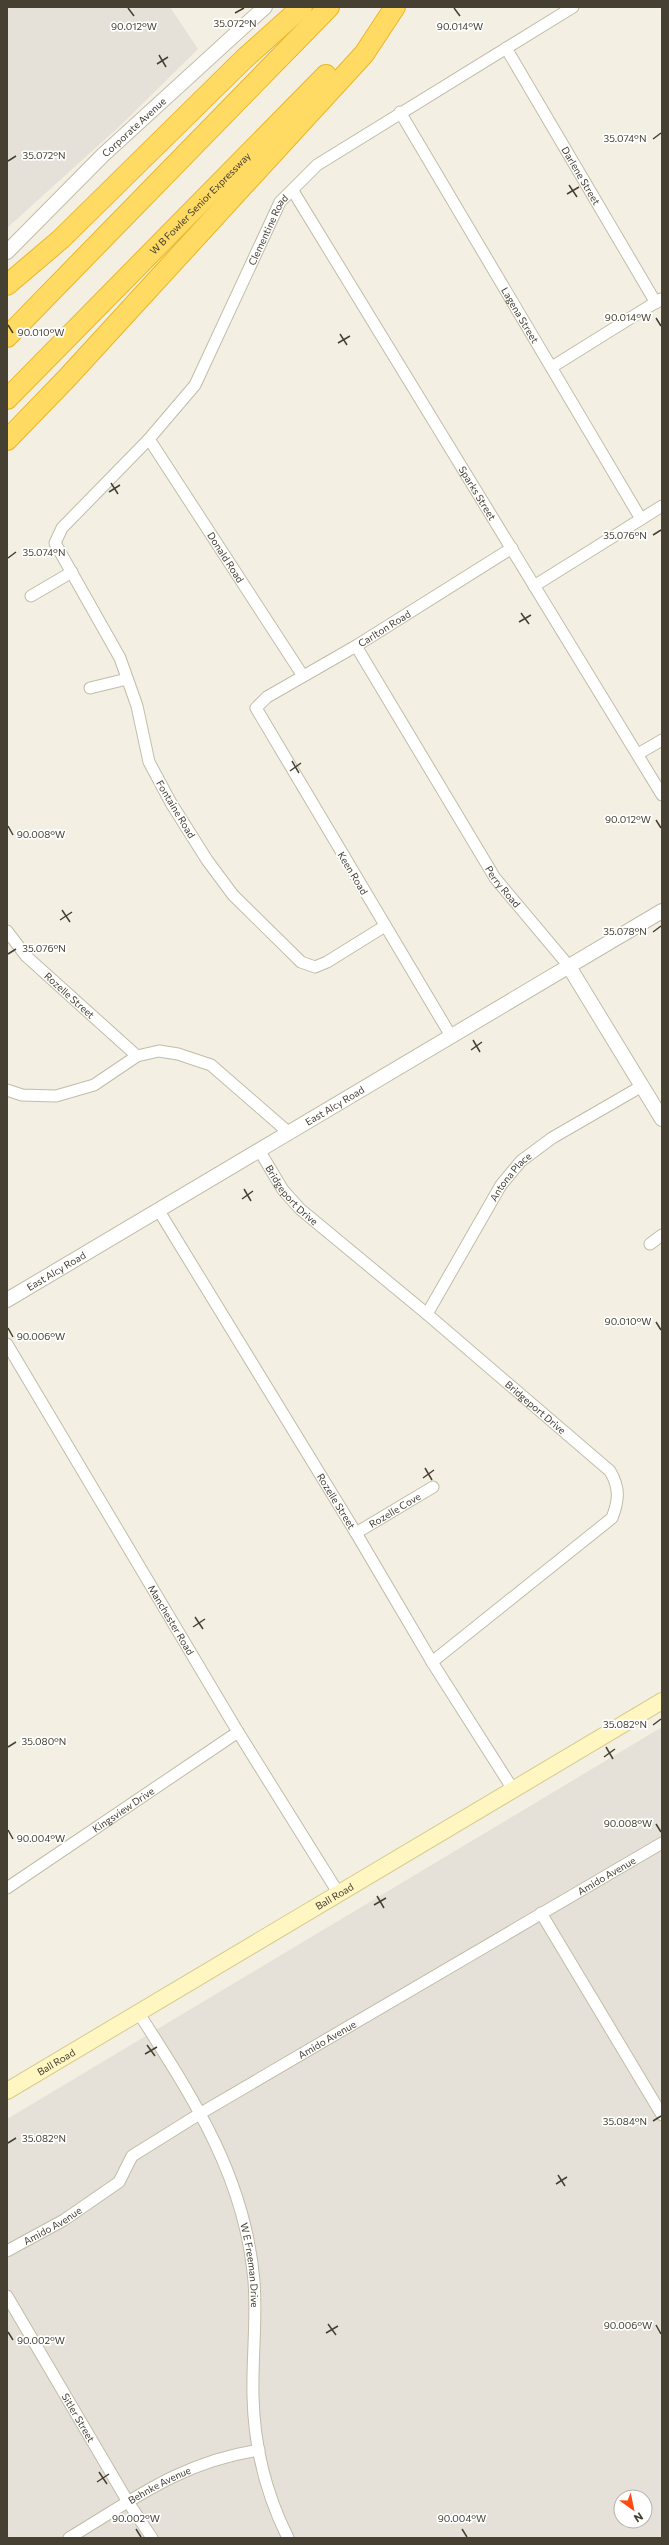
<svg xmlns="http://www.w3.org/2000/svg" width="669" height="2545" font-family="Commissioner,sans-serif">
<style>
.industrial{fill:#e5e1d9;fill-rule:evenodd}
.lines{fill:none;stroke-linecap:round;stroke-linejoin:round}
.minor-casing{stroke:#c2bca8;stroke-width:13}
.tertiary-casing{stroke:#c2bca8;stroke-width:16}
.secondary-casing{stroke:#d7cc8e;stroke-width:18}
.motorway-casing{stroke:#ebb626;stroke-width:22}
.minor{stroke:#fff;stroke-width:11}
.tertiary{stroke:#fff;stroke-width:14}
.secondary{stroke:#fff6c2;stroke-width:16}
.motorway{stroke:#ffdb63;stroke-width:20}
.ticks{fill:none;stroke:#464033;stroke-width:1.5}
.labels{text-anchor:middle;stroke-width:3.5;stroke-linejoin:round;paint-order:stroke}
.street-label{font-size:10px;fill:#464033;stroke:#fff}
.ticks-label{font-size:10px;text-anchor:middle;fill:#464033;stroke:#fff;stroke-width:3.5;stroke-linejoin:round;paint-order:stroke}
</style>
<rect width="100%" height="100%" fill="#f3f0e3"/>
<g class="industrial">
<polygon points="7,7 170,7 198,49 122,124 7,228"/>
<path d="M662,1727V2538H7V2119ZM621,2497H645V2521H621Z"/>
</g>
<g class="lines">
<g class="minor-casing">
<g id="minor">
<path id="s1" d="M506,48L656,303"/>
<path id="s2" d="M400,112L641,519"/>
<path id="s3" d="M293,191L662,795"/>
<polyline points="552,367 661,299"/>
<path id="s4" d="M149,439L303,676"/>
<polyline points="534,586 662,506"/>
<polyline points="31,596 72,572"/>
<path id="s5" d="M356,646L495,878L568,965"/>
<polyline points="90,688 127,679"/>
<polyline points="638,754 662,740"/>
<path id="s6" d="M385,926L327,962L315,967L301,962L233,895L207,860L171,803L149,762L137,706L120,658L55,543L62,528L149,439L195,385L280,202L317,165L573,7"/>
<path id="s7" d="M7,931L26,956L137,1056"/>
<path id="s8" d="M451,1036L256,708L267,697L356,646L512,548"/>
<polyline points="7,1090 22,1095 56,1096 94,1085 137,1056 159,1051 178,1054 211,1065 288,1132"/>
<path id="s9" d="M259,1150L283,1190L300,1209L427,1314L610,1471C620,1488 619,1500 612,1518L432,1662"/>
<path id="s10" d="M159,1211L356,1533L432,1662L514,1791"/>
<polyline points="650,1244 662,1235"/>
<path id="s11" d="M427,1314L501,1185L521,1161L552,1138L642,1086"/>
<path id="s12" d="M7,1344L238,1732L339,1894"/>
<path id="s13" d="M356,1533L433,1487"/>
<path id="s14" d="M7,1888L238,1732"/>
<polyline points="541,1913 662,2115"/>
<path id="s15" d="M138,2012C193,2098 245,2176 254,2281C257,2319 252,2358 253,2396C254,2445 266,2494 288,2538"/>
<path id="s16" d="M7,2251L64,2220L119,2182L132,2156L201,2113L662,1843"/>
<path id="s17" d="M7,2296L128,2502L152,2538"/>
<path id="s18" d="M69,2538C134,2499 181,2462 259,2450"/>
</g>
</g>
<g class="tertiary-casing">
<g id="tertiary">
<path id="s19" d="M7,252L103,155L265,7"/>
<polyline points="568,965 662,1119"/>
<path id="s20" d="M7,1300L662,911"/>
</g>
</g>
<g class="secondary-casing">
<g id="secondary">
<path id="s21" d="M7,2091L662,1701"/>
</g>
</g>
<g class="motorway-casing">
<g id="motorway">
<polyline points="7,285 61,239 244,59 302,7"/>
<polyline points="7,337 329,7"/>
<path id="s22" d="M7,399L326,75"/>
<polyline points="7,440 67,378 364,54 395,7"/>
</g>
</g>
<use href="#minor" class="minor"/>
<use href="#tertiary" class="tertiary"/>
<use href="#secondary" class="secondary"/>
<use href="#motorway" class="motorway"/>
</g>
<path class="ticks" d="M128,8L134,16M454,8L460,16M235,13L244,8M159,55L166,67M157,64L168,57M653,139L661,133M8,161L16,156M569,185L577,197M567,194L579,187M656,318L661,326M8,325L13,333M340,334L347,345M338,343L350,336M111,483L118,494M109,492L120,485M653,535L661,530M8,558L16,552M521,613L529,624M519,622L531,615M292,761L299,773M290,771L301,763M656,820L661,828M8,826L13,835M62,910L70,922M60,920L72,912M653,932L661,926M8,954L16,949M473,1040L480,1052M471,1050L482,1042M244,1189L251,1201M242,1199L253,1191M656,1322L661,1330M8,1328L13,1337M425,1468L432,1480M423,1478L434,1470M195,1617L203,1629M193,1627L205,1619M653,1725L661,1719M8,1747L16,1742M606,1747L613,1759M604,1757L615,1749M656,1824L661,1832M8,1830L13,1839M377,1896L384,1908M374,1905L386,1898M147,2045L155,2056M145,2054L157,2047M653,2121L661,2116M8,2143L16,2138M558,2175L565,2186M556,2184L567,2177M328,2324L336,2335M656,2325L661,2334M8,2332L13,2340M326,2333L338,2326M99,2472L107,2484M97,2482L109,2474M136,2529L141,2537M462,2529L467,2537"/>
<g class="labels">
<g class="street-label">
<text dy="4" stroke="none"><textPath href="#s19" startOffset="178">Corporate Avenue</textPath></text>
<text dy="4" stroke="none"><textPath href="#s1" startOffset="148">Darlene Street</textPath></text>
<text dy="4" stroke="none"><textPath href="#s22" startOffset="275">W B Fowler Senior Expressway</textPath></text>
<text dy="4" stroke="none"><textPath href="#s6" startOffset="973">Clementine Road</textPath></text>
<text dy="4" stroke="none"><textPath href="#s2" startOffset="236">Lagena Street</textPath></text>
<text dy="4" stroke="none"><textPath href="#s3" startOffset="354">Sparks Street</textPath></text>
<text dy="4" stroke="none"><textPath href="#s4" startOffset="141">Donald Road</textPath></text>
<text dy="4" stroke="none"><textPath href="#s8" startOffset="533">Carlton Road</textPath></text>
<text transform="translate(176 809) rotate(59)" y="4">Fontaine Road</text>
<text transform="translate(353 873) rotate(59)" y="4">Keen Road</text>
<text dy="4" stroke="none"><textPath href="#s5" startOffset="282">Perry Road</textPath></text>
<text dy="4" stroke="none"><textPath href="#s7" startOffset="90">Rozelle Street</textPath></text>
<text dy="4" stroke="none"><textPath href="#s20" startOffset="381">East Alcy Road</textPath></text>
<text dy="4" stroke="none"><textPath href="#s11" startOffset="161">Antona Place</textPath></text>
<text dy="4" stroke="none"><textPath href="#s9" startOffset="56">Bridgeport Drive</textPath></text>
<text dy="4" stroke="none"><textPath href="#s20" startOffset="57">East Alcy Road</textPath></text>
<text dy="4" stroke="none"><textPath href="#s9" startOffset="380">Bridgeport Drive</textPath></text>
<text dy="4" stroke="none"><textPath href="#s10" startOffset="340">Rozelle Street</textPath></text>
<text dy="4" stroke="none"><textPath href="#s13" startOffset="45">Rozelle Cove</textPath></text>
<text dy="4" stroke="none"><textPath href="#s12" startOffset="321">Manchester Road</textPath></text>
<text dy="4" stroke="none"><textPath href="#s14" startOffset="140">Kingsview Drive</textPath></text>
<text dy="4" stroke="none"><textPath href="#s16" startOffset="712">Amido Avenue</textPath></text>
<text dy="4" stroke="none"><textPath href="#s21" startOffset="381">Ball Road</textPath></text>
<text dy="4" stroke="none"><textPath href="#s16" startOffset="388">Amido Avenue</textPath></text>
<text dy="4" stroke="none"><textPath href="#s21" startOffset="57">Ball Road</textPath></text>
<text dy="4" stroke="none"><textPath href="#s16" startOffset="52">Amido Avenue</textPath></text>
<text dy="4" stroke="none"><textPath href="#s15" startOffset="280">W E Freeman Drive</textPath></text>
<text dy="4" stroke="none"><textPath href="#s17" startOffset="141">Sitler Street</textPath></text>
<text dy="4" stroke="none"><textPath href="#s18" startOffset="105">Behnke Avenue</textPath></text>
</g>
</g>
<g class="ticks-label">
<text x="235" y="27">35.072°N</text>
<text x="134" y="30">90.012°W</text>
<text x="460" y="30">90.014°W</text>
<text x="625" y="142">35.074°N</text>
<text x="44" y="159">35.072°N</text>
<text x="628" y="321">90.014°W</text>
<text x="41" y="336">90.010°W</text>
<text x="625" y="539">35.076°N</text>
<text x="44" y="556">35.074°N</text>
<text x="628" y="823">90.012°W</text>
<text x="41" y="838">90.008°W</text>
<text x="625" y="935">35.078°N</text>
<text x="44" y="952">35.076°N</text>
<text x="628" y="1325">90.010°W</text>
<text x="41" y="1340">90.006°W</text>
<text x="625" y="1728">35.082°N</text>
<text x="44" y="1745">35.080°N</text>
<text x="628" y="1827">90.008°W</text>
<text x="41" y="1842">90.004°W</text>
<text x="625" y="2125">35.084°N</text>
<text x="44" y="2142">35.082°N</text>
<text x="628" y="2329">90.006°W</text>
<text x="41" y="2344">90.002°W</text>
<text x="136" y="2522">90.002°W</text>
<text x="462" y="2522">90.004°W</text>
</g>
<rect width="669" height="2545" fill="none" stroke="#464033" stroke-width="16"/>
<g transform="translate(633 2509) rotate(147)"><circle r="19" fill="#ffffff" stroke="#b5b3ad"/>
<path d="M0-3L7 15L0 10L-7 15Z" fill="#ff4b0f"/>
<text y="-6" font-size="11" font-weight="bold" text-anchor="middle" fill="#464033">N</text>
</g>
</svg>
